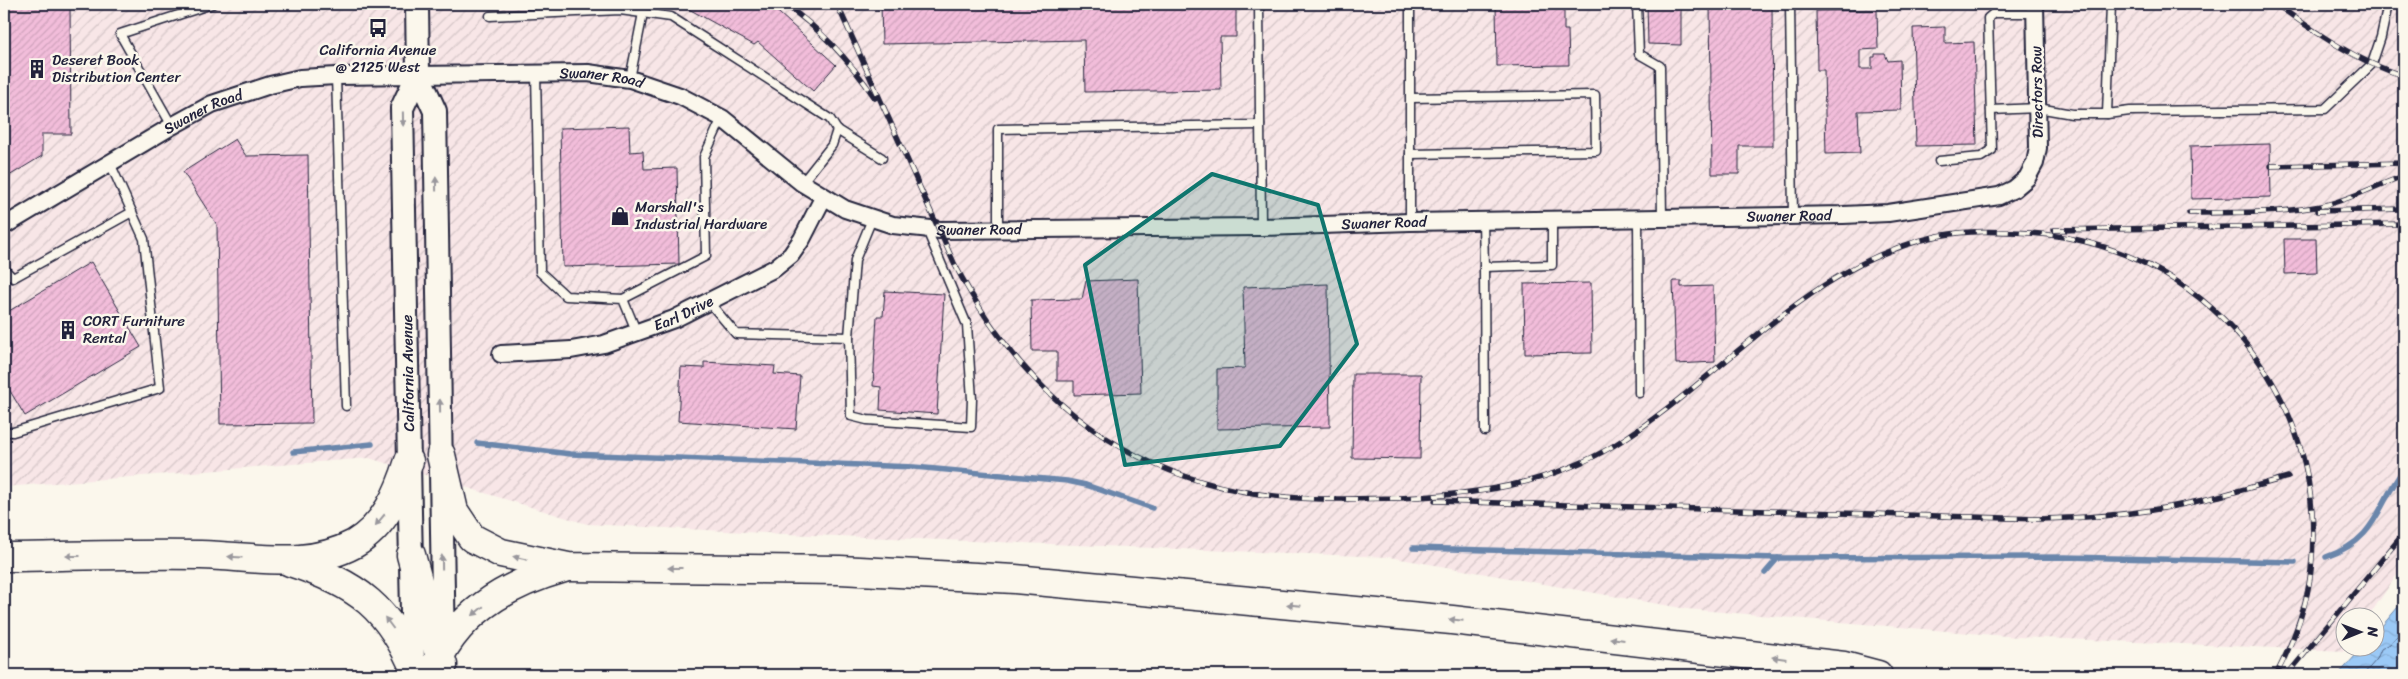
<svg xmlns="http://www.w3.org/2000/svg" width="2408" height="679" font-family="Sriracha,sans-serif">
<style>
.industrial{fill:url(#industrial-furrows)}
.water{fill:url(#water-waves);stroke:#6b86ab}
.lines{fill:none;stroke-linecap:round;stroke-linejoin:round}
.shore{stroke:#526586;stroke-width:1}
.stream{stroke:#6b86ab;stroke-width:5.5}
.building{fill:url(#building-hatch);stroke:#22223b}
.service-casing{stroke:#22223b;stroke-width:11}
.minor-casing{stroke:#22223b;stroke-width:20}
.secondary-casing{stroke:#22223b;stroke-width:26}
.motorway-casing{stroke:#22223b;stroke-width:31}
.service{stroke:#fbf7ec;stroke-width:8}
.minor{stroke:#fbf7ec;stroke-width:16}
.secondary{stroke:#fbf7ec;stroke-width:22}
.motorway{stroke:#fbf7ec;stroke-width:28}
.rail-casing{stroke:#22223b;stroke-width:5.5}
.rail{stroke:#fbf7ec;stroke-width:4;stroke-dasharray:11;stroke-linecap:butt}
.oneway{fill:#99979c}
.marked{fill:#0f766e;fill-opacity:0.2;stroke:#0f766e;stroke-width:4;stroke-linejoin:round}
.labels{text-anchor:middle;stroke-width:5;stroke-linejoin:round;paint-order:stroke}
.poi-label{font-size:15px;fill:#22223b;stroke:#fbf7ec;text-anchor:start}
.street-label{font-size:15px;fill:#22223b;stroke:#fbf7ec}
</style>
<defs>
<pattern id="industrial-furrows" width="10" height="10" patternUnits="userSpaceOnUse" patternTransform="scale(1.25)"><rect width="10" height="10" fill="#f8e6e7"/><path d="M-1 1l2-2M0 10L10 0M9 11l2-2" fill="none" stroke="#d4c5c7"/></pattern>
<pattern id="water-waves" width="16" height="10" patternUnits="userSpaceOnUse" patternTransform="scale(1.25)"><rect width="16" height="10" fill="#9bc9f6"/><path d="M0 5q4-4 8 0t8 0" fill="none" stroke="#85acd4"/></pattern>
<pattern id="building-hatch" width="6" height="6" patternUnits="userSpaceOnUse" patternTransform="scale(1.25)"><rect width="6" height="6" fill="#f2bdda"/><path d="M-1 1l2-2M0 6l6-6M5 7l2-2" fill="none" stroke="#cfa2bc"/></pattern>
</defs>
<rect width="100%" height="100%" fill="#fbf7ec"/>
<filter id="ink" filterUnits="userSpaceOnUse"><feTurbulence type="fractalNoise" baseFrequency=".02" numOctaves="2"/><feDisplacementMap in="SourceGraphic" scale="10" xChannelSelector="R" yChannelSelector="G"/><feConvolveMatrix kernelMatrix="1 2 1 2 8 2 1 2 1" color-interpolation-filters="sRGB"/></filter>
<g filter="url(#ink)">
<polygon class="industrial" points="4,4 2404,4 2404,564 2369,616 2346,616 2346,646 2348,647 2345,651 2018,637 1687,609 1389,557 785,534 587,524 369,458 4,487"/>
<polygon class="water" points="2404,600 2404,675 2338,675 2363,647 2376,646 2376,633"/>
<g class="lines">
<polyline class="shore" points="2363,675 2377,659 2381,649 2390,644 2404,628"/>
<g class="stream">
<polyline points="477,443 571,454 914,467 1067,481 1086,485 1152,508"/>
<polyline points="293,452 372,444"/>
<polyline points="1413,548 1778,558 2065,557 2295,562"/>
<path d="M2326,557C2378,539 2376,507 2404,469"/>
<polyline points="1765,573 1778,558"/>
</g>
</g>
<g class="building">
<polygon points="4,4 70,4 71,134 42,134 42,156 4,179"/>
<polygon points="690,4 762,4 779,13 836,65 813,91 758,42 754,45 687,8"/>
<polygon points="881,4 1236,4 1236,37 1220,37 1221,90 1085,92 1084,40 882,44"/>
<polygon points="1496,4 1564,4 1564,30 1568,30 1569,65 1497,66"/>
<polygon points="1647,4 1681,4 1681,45 1648,44"/>
<polygon points="1710,4 1772,4 1773,146 1739,146 1739,174 1712,174"/>
<polygon points="1877,10 1878,49 1860,50 1860,69 1872,69 1872,57 1875,57 1875,54 1885,54 1888,61 1900,60 1901,110 1858,111 1860,153 1826,154 1824,70 1817,70 1816,11"/>
<polygon points="1945,27 1945,43 1974,42 1977,145 1916,146 1913,28"/>
<polygon points="629,126 630,152 643,151 644,169 677,168 679,264 563,267 560,128"/>
<polygon points="235,139 246,156 308,155 312,423 220,424 217,225 183,172"/>
<polygon points="2270,144 2271,197 2191,199 2190,146"/>
<polygon points="2284,239 2316,239 2317,273 2285,274"/>
<polygon points="91,262 141,347 25,416 4,381 4,314"/>
<polygon points="1138,279 1141,393 1074,395 1074,381 1057,381 1057,351 1032,351 1031,300 1082,299 1086,281"/>
<polygon points="1673,281 1681,281 1681,287 1713,286 1715,362 1676,364"/>
<polygon points="1591,283 1592,353 1525,354 1524,284"/>
<polygon points="1328,284 1330,427 1217,429 1217,369 1245,368 1243,287"/>
<polygon points="885,291 944,294 937,414 880,410 881,387 873,386 877,316 883,316"/>
<polygon points="704,362 775,366 774,374 800,376 796,429 678,421 681,367 704,368"/>
<polygon points="1353,374 1421,374 1420,459 1352,458"/>
</g>
<g class="lines">
<g class="service-casing">
<g id="service">
<polyline points="1259,4 1261,227"/>
<polyline points="1637,4 1639,54 1660,66 1662,218"/>
<polyline points="1790,4 1793,216"/>
<polyline points="490,16 620,10 671,17 830,119 837,130 832,145 802,183"/>
<polyline points="536,73 540,272 566,296 623,299 637,333"/>
<polyline points="336,76 346,406"/>
<polyline points="630,79 643,13"/>
<polyline points="1991,110 2038,108 2072,114 2107,114 2111,4"/>
<polyline points="2107,114 2130,111 2325,109 2372,64 2381,37 2388,4"/>
<polyline points="172,126 120,34 212,4"/>
<polyline points="837,130 882,158"/>
<polyline points="1410,154 1596,151 1595,95 1411,98"/>
<polyline points="1939,161 1981,157 1992,150 1988,18 1994,13 2036,13"/>
<polyline points="1638,218 1639,393"/>
<polyline points="1483,221 1484,267 1552,265 1552,220"/>
<polyline points="1410,222 1410,4"/>
<polyline points="998,230 998,129 1260,125"/>
<polyline points="1484,267 1485,431"/>
<polyline points="4,269 13,278 132,212"/>
<polyline points="623,299 706,256 704,157 722,118"/>
<polyline points="709,302 736,334 849,337 855,260 872,219"/>
<polyline points="849,337 851,416 867,420 971,427 972,399 967,325 927,230"/>
<polyline points="4,432 13,432 160,388 144,239 110,163"/>
</g>
</g>
<g class="minor-casing">
<g id="minor">
<path id="s1" d="M4,226L172,126L212,104L270,85L300,78L336,76L588,73L630,79L680,96L722,118L802,183L845,209L893,225L940,230L1261,227L1410,222L1843,215L1888,213L1999,196L2014,189L2027,178L2035,163L2038,148L2035,4"/>
<path id="s2" d="M501,354L571,350L604,344L674,319L775,268L791,255L802,239L823,198"/>
</g>
</g>
<g class="secondary-casing">
<g id="secondary">
<polyline points="417,4 418,74 435,111 444,652"/>
<polyline points="413,664 402,108 418,74"/>
</g>
</g>
<g class="motorway-casing">
<g id="motorway">
<polyline points="441,455 454,511 472,538 501,553 568,567 840,570 1015,579 1452,620 1844,666 1878,675"/>
<polyline points="411,555 431,629 443,665"/>
<path d="M4,557C69,556 135,554 201,555C252,556 306,570 354,544C385,526 399,493 409,461"/>
<path d="M290,562C358,584 390,608 417,675"/>
<path d="M431,675C454,615 504,585 564,568"/>
</g>
</g>
<use href="#service" class="service"/>
<use href="#minor" class="minor"/>
<use href="#secondary" class="secondary"/>
<use href="#motorway" class="motorway"/>
<g class="rail-casing">
<g id="rail">
<path d="M784,4C821,29 850,61 875,98"/>
<path d="M837,4L954,263C1019,388 1116,473 1259,494C1305,501 1353,499 1399,498C1473,495 1548,485 1613,446C1723,379 1807,264 1938,236C1968,230 1999,231 2030,233C2205,245 2330,396 2311,570C2307,608 2293,642 2276,675"/>
<path d="M2276,4C2316,33 2356,61 2404,76"/>
<polyline points="2271,166 2404,163"/>
<polyline points="2317,211 2404,209"/>
<path d="M2189,213C2233,212 2278,214 2321,206C2350,200 2376,185 2404,176"/>
<polyline points="2054,230 2404,224"/>
<path d="M1435,501L2039,519C2079,518 2118,516 2158,509C2202,502 2245,489 2288,477"/>
<polyline points="2287,675 2404,533"/>
</g>
</g>
<use href="#rail" class="rail"/>
</g>
<defs><path id="oneway-solid" d="M-6-.8H1V-3.2L6.5 0L1 3.2V.8H-6Z" transform="scale(1.25)"/></defs>
<g class="oneway">
<use href="#oneway-solid" transform="translate(403 119) rotate(89)"/>
<use href="#oneway-solid" transform="translate(436 184) rotate(-91)"/>
<use href="#oneway-solid" transform="translate(440 406) rotate(-91)"/>
<use href="#oneway-solid" transform="translate(380 520) rotate(130)"/>
<use href="#oneway-solid" transform="translate(73 556) rotate(180)"/>
<use href="#oneway-solid" transform="translate(235 557) rotate(-176)"/>
<use href="#oneway-solid" transform="translate(520 558) rotate(-167)"/>
<use href="#oneway-solid" transform="translate(442 562) rotate(-91)"/>
<use href="#oneway-solid" transform="translate(675 568) rotate(-180)"/>
<use href="#oneway-solid" transform="translate(1294 605) rotate(-175)"/>
<use href="#oneway-solid" transform="translate(478 611) rotate(140)"/>
<use href="#oneway-solid" transform="translate(1456 620) rotate(-174)"/>
<use href="#oneway-solid" transform="translate(389 623) rotate(-127)"/>
<use href="#oneway-solid" transform="translate(1617 639) rotate(-173)"/>
<use href="#oneway-solid" transform="translate(1779 658) rotate(-173)"/>
</g>
</g>
<path class="marked" d="M1212,174L1318,205L1357,344L1280,446L1125,465L1085,265Z"/>
<defs>
<g id="bus-bare" transform="scale(1.5)"><path d="M-5-6H5V4H4V6H2V4H-2V6H-4V4H-5ZM-3.5-4V0h7V-4ZM-3.5 1.2v1.5H-2V1.2ZM2 1.2v1.5H3.5V1.2Z" fill="#22223b" stroke="#fbf7ec" stroke-width="2.5" paint-order="stroke"/></g>
<g id="building-bare" transform="scale(1.5)"><path d="M-4-6H4V6H1V3H-1V6H-4ZM-2.5-4.3h1.7v1.8h-1.7ZM.8-4.3h1.7v1.8H.8ZM-2.5-1h1.7V.8h-1.7ZM.8-1h1.7V.8H.8Z" fill="#22223b" stroke="#fbf7ec" stroke-width="2.5" paint-order="stroke"/></g>
<g id="shop-bare" transform="scale(1.5)"><path d="M-5-2.5h2.3a2.7 3.5 0 0 1 5.4 0H5L5.5 6h-11ZM-1.5-2.5h3a1.5 2.3 0 0 0-3 0Z" fill="#22223b" stroke="#fbf7ec" stroke-width="2.5" paint-order="stroke"/></g>
</defs>
<g fill-rule="evenodd">
<use href="#bus-bare" x="378" y="28"/>
<use href="#building-bare" x="37" y="69"/>
<use href="#shop-bare" x="620" y="216"/>
<use href="#building-bare" x="68" y="330"/>
</g>
<g class="labels">
<g class="poi-label">
<text x="378" y="55" text-anchor="middle">California Avenue<tspan x="378" dy="17">@ 2125 West</tspan></text>
<text x="52" y="65">Deseret Book<tspan x="52" dy="17">Distribution Center</tspan></text>
<text x="635" y="212">Marshall's<tspan x="635" dy="17">Industrial Hardware</tspan></text>
<text x="83" y="326">CORT Furniture<tspan x="83" dy="17">Rental</tspan></text>
</g>
<g class="street-label">
<text dy="5" stroke="none"><textPath href="#s1" startOffset="635">Swaner Road</textPath></text>
<text transform="translate(2037 92) rotate(-91)" y="5">Directors Row</text>
<text dy="5" stroke="none"><textPath href="#s1" startOffset="230">Swaner Road</textPath></text>
<text dy="5" stroke="none"><textPath href="#s1" startOffset="1864">Swaner Road</textPath></text>
<text dy="5" stroke="none"><textPath href="#s1" startOffset="1459">Swaner Road</textPath></text>
<text dy="5" stroke="none"><textPath href="#s1" startOffset="1054">Swaner Road</textPath></text>
<text dy="5" stroke="none"><textPath href="#s2" startOffset="189">Earl Drive</textPath></text>
<text transform="translate(408 373) rotate(-91)" y="5">California Avenue</text>
</g>
</g>
<rect width="2408" height="679" fill="none" stroke="#fbf7ec" stroke-width="20"/>
<rect x="10" y="10" width="2388" height="659" fill="none" stroke="#22223b" stroke-width="2" filter="url(#ink)"/>
<g transform="translate(2360 632) rotate(89)"><circle r="24" fill="#fbf7ec" stroke="#a4a2a5"/>
<path d="M0-4L9 19L0 12L-9 19Z" fill="#22223b"/>
<text y="-8" font-size="14" font-weight="bold" text-anchor="middle" fill="#22223b">N</text>
</g>
</svg>
